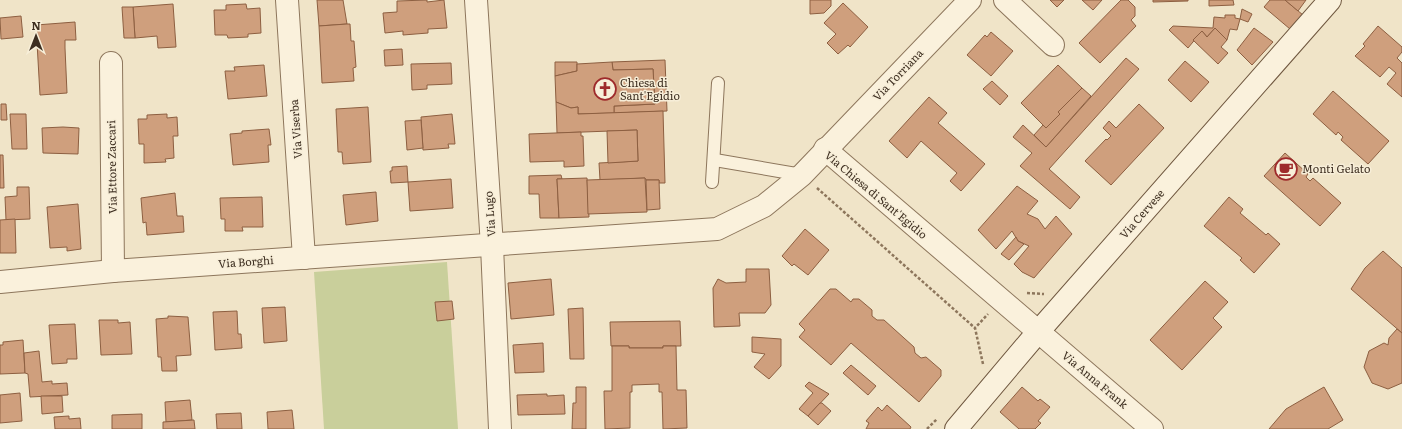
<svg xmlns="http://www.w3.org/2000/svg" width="1402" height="429" font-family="Literata,serif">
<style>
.green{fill:#c9cf9b}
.building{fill:#cf9f7d;stroke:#8d5f41}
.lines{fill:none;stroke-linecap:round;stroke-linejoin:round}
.lane-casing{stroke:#8d765c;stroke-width:14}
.street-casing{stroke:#8d765c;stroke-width:24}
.secondary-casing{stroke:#6f573f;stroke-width:24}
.path{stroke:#8d765c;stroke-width:2.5;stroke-dasharray:3 2;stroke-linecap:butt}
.lane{stroke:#faf1dc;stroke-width:12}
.street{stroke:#faf1dc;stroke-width:22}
.secondary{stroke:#faf1dc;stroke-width:22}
.labels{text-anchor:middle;stroke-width:3;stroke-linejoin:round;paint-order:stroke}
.street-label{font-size:11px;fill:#3d2e20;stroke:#f7eed8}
.poi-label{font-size:11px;fill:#3d2e20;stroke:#f7eed8;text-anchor:start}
</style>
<rect width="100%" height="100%" fill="#f0e4c8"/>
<polygon class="green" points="447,262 458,429 324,429 314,272"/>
<g class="building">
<polygon points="317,0 343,0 347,24 319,26"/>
<polygon points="427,0 427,2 444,0 447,28 428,29 428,33 403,35 403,31 385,33 383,13 397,12 397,1"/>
<polygon points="810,0 831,0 831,6 824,13 810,14"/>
<polygon points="1050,0 1064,0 1057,7"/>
<polygon points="1082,0 1102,0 1093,10"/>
<polygon points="1121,0 1128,0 1135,7 1135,16 1131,20 1136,26 1100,63 1079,43"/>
<polygon points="1153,0 1188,0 1188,1 1153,2"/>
<polygon points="1209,0 1233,0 1234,5 1209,6"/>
<polygon points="1270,0 1285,0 1303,15 1290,29 1264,7"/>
<polygon points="1285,0 1306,0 1298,11"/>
<polygon points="843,3 868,27 850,47 848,45 838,54 827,43 836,34 824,23"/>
<polygon points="173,4 176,47 158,48 157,36 135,38 133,7"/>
<polygon points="246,4 247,9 260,8 261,33 248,34 248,37 228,38 227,35 215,35 214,10 226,10 226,5"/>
<polygon points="122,7 133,7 135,38 124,38"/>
<polygon points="1242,9 1252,14 1248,22 1240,19"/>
<polygon points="1225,15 1235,15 1235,18 1240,19 1237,30 1230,29 1227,40 1215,28 1207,37 1202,31 1188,48 1169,30 1173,26 1213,28 1214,17 1225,18"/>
<polygon points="21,16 23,37 1,39 0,18"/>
<polygon points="75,22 76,40 65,40 65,48 67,93 40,95 36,25"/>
<polygon points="347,24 350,24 351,41 354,41 356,67 353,68 354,81 322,83 319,26"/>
<polygon points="1378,26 1402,47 1402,52 1397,58 1402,63 1402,97 1387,84 1396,73 1389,67 1380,77 1355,56 1365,46 1363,44"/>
<polygon points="1215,28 1227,40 1221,47 1228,53 1218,64 1193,40 1202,31 1207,37"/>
<polygon points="1254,28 1273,42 1252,65 1237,50"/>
<polygon points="991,32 1013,51 991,76 967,55 985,35 987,37"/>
<polygon points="402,49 403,65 385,66 384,50"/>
<polygon points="1126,58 1139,69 1049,169 1080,197 1070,209 1020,166 1032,153 1013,137 1023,125 1046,147"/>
<polygon points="665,60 667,111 614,113 614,106 655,104 653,69 613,70 612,62"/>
<polygon points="1185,61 1209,82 1191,102 1168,80"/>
<polygon points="555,62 577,62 577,71 555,76"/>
<polygon points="612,62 613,70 653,69 655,104 614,106 614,113 578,114 578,107 571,108 556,102 555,76 577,71 577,64"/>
<polygon points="451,63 452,84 427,85 427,89 412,90 411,64"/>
<polygon points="264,65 267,96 228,99 225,71 235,71 234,67"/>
<polygon points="1058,65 1082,88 1058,112 1060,114 1046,128 1021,103"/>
<polygon points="992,81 1008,96 1000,105 983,89"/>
<polygon points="1082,88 1091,96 1046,147 1034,135 1043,125 1046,128 1060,114 1058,112"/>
<polygon points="1333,91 1389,141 1368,164 1341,140 1343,137 1338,132 1336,135 1313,114"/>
<polygon points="929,97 947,113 938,123 985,164 961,191 950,181 957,173 921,141 907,158 889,141"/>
<polygon points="556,102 571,108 578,107 578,114 663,111 665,183 659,183 659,180 646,180 645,178 600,180 599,163 638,161 637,130 557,133"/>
<polygon points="1,104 6,104 7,120 1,120"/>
<polygon points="1139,104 1164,128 1111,185 1085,161 1106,139 1107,140 1111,136 1103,128 1109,121 1116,128"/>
<polygon points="368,107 371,162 343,164 342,152 338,152 336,109"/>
<polygon points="10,114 26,114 27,149 12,149"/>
<polygon points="167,114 167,118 177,117 178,136 173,136 174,158 165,159 166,162 144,163 144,144 139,144 138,119 147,119 147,115"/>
<polygon points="452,114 455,144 448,144 449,148 423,150 421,117"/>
<polygon points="421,120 423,148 407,150 405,121"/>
<polygon points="63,127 79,128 78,154 43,153 42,128"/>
<polygon points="269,129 271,145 268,145 269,162 233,165 230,134 242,133 242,131"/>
<polygon points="637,130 638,161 608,163 607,131"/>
<polygon points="581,132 581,136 583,136 584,166 564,167 564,161 530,162 529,134"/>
<polygon points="1285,153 1308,174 1306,177 1310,181 1313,178 1341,203 1320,226 1264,176"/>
<polygon points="0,155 3,155 4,188 0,188"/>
<polygon points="407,166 408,182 391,183 390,171 392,171 392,167"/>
<polygon points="561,175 562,179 557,179 559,218 540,218 539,194 529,194 529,176"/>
<polygon points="587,178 589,217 559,218 557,179"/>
<polygon points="645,178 647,212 588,214 587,180"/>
<polygon points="451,179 453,208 410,211 408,182"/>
<polygon points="646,180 659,180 660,209 647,210"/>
<polygon points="1017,186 1038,201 1027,214 1038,219 1045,229 1056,216 1072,234 1034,278 1022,272 1014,264 1029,246 1018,241 1012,231 996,249 978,230"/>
<polygon points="17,187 29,187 30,219 6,220 5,197 17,196"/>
<polygon points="376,192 378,221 346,225 343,195"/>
<polygon points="175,193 177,216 183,216 184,232 147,235 146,222 143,223 141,198"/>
<polygon points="262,197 263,227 242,227 243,231 225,231 225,219 221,219 220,198"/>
<polygon points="1229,197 1243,209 1240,213 1266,235 1268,233 1280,244 1254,273 1240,260 1242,258 1204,226"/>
<polygon points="78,204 81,249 67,251 67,247 50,248 47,207"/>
<polygon points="15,219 16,253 0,253 0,220"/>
<polygon points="805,229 829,250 808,275 794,264 792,266 782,256"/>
<polygon points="1016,237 1018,241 1024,244 1009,260 1001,254"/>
<polygon points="1383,251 1402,268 1402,333 1351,289 1365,268"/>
<polygon points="746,269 769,269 771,305 765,313 739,313 740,326 714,327 713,288 718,279 726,283 746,282"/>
<polygon points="551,279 554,315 511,319 508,283"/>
<polygon points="1205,281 1228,302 1213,318 1222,327 1182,370 1150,340"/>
<polygon points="830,289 836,289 851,302 853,299 859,299 872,310 872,316 877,320 884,320 914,347 915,353 921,358 926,357 941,370 941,376 919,402 851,343 831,365 799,337 805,330 799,324"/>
<polygon points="452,301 454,319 437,321 435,302"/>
<polygon points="285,307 287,341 264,343 262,308"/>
<polygon points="583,308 584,359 570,359 568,309"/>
<polygon points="237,311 238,334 241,334 242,348 215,350 213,312"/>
<polygon points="168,316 188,317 191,355 176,356 177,371 162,371 161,357 158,357 156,319 168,318"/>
<polygon points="99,320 118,320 118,323 130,322 132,354 101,355"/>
<polygon points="680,321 681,346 663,346 663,348 629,348 629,346 611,346 610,322"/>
<polygon points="75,324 77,359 67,359 67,363 52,364 49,325"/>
<polygon points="1397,329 1402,333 1402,383 1388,389 1372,383 1364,367 1369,351 1384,343 1388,345 1389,338"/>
<polygon points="752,337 781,339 781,366 769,379 754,367 765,354 752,352"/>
<polygon points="23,340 25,373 0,374 0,345 3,345 3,342"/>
<polygon points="543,343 544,372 515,373 513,345"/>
<polygon points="612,346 629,346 629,348 663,348 663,346 676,346 677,390 686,390 687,428 663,429 662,392 659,392 659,384 632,385 632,392 630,392 630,428 605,429 604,391 612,391"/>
<polygon points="39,351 42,382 52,381 52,384 67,383 68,395 30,397 28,374 25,373 24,353"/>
<polygon points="851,365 876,386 868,395 843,373"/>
<polygon points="809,382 829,394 808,416 799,409 813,393 805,386"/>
<polygon points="576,387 586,387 586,429 572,429 573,403 576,403"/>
<polygon points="1022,387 1038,401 1040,399 1050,407 1038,421 1041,423 1035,429 1019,429 1000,412"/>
<polygon points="1324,387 1343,420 1328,429 1269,429 1286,409"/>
<polygon points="20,393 22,421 0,423 0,395"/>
<polygon points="547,394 547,396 564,395 565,414 518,415 517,395"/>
<polygon points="41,396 62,396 63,412 42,414"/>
<polygon points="190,400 192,420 166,422 165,402"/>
<polygon points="820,403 822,403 831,411 818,425 808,416"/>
<polygon points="887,405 911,427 910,429 866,429 869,423 866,421 878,407 882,411"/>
<polygon points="292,410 294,429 268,429 267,412"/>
<polygon points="241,413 242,429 217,429 216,414"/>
<polygon points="142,414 142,429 112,429 112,415"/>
<polygon points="69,416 69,419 80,418 81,429 55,429 54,417"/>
<polygon points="194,420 195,429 163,429 163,422"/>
</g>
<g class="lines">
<g class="lane-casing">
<g id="lane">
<polyline points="715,160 802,175"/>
<polyline points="712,182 718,83"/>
</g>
</g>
<g class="street-casing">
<g id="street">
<polyline points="287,0 304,258"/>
<polyline points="476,0 492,246 500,429"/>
<polyline points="1005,0 1053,45"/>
<polyline points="111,63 113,271"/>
<polyline points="825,149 1152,429"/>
<polyline points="0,282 113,271 717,229 764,206 802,175 970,0"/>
</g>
</g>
<g class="secondary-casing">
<polyline id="secondary" points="956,429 1038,332 1330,0"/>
</g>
<g class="path">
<polyline points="817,188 975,328"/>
<polyline points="1027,293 1044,294"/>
<polyline points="983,364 975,328 988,314"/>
<polyline points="927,429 937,419"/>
</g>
<use href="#lane" class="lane"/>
<use href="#street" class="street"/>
<use href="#secondary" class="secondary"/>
</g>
<defs>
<g id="church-ring" transform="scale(1.15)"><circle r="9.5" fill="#f7eed8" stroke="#9e2a2b" stroke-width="1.5"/><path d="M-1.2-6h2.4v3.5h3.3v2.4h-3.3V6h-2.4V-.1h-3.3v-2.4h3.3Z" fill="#9e2a2b"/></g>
<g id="cafe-ring" transform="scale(1.15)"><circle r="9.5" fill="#f7eed8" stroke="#9e2a2b" stroke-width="1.5"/><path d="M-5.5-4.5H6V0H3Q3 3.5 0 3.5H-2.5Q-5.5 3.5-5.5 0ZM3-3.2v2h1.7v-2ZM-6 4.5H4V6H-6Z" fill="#9e2a2b"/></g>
</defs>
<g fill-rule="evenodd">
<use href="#church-ring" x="605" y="89"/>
<use href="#cafe-ring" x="1286" y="169"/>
</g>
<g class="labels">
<g class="street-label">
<text transform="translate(898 75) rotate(-46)" y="4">Via Torriana</text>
<text transform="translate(296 129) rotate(-94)" y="4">Via Viserba</text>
<text transform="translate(112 167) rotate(-91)" y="4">Via Ettore Zaccari</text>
<text transform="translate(876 195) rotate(40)" y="4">Via Chiesa di Sant'Egidio</text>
<text transform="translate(490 214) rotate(-94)" y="4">Via Lugo</text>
<text transform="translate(1142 214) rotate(-49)" y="4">Via Cervese</text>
<text transform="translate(246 262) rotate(-4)" y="4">Via Borghi</text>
<text transform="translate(1095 380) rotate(40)" y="4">Via Anna Frank</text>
</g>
<g class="poi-label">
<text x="620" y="87">Chiesa di<tspan x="620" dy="13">Sant'Egidio</tspan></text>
<text x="1302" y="173">Monti Gelato</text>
</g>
</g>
<g transform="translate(36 36)" stroke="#f7eed8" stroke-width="3" paint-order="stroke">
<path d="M0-3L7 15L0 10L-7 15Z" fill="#3d2e20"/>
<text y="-6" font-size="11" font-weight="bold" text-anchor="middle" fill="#3d2e20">N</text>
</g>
</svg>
